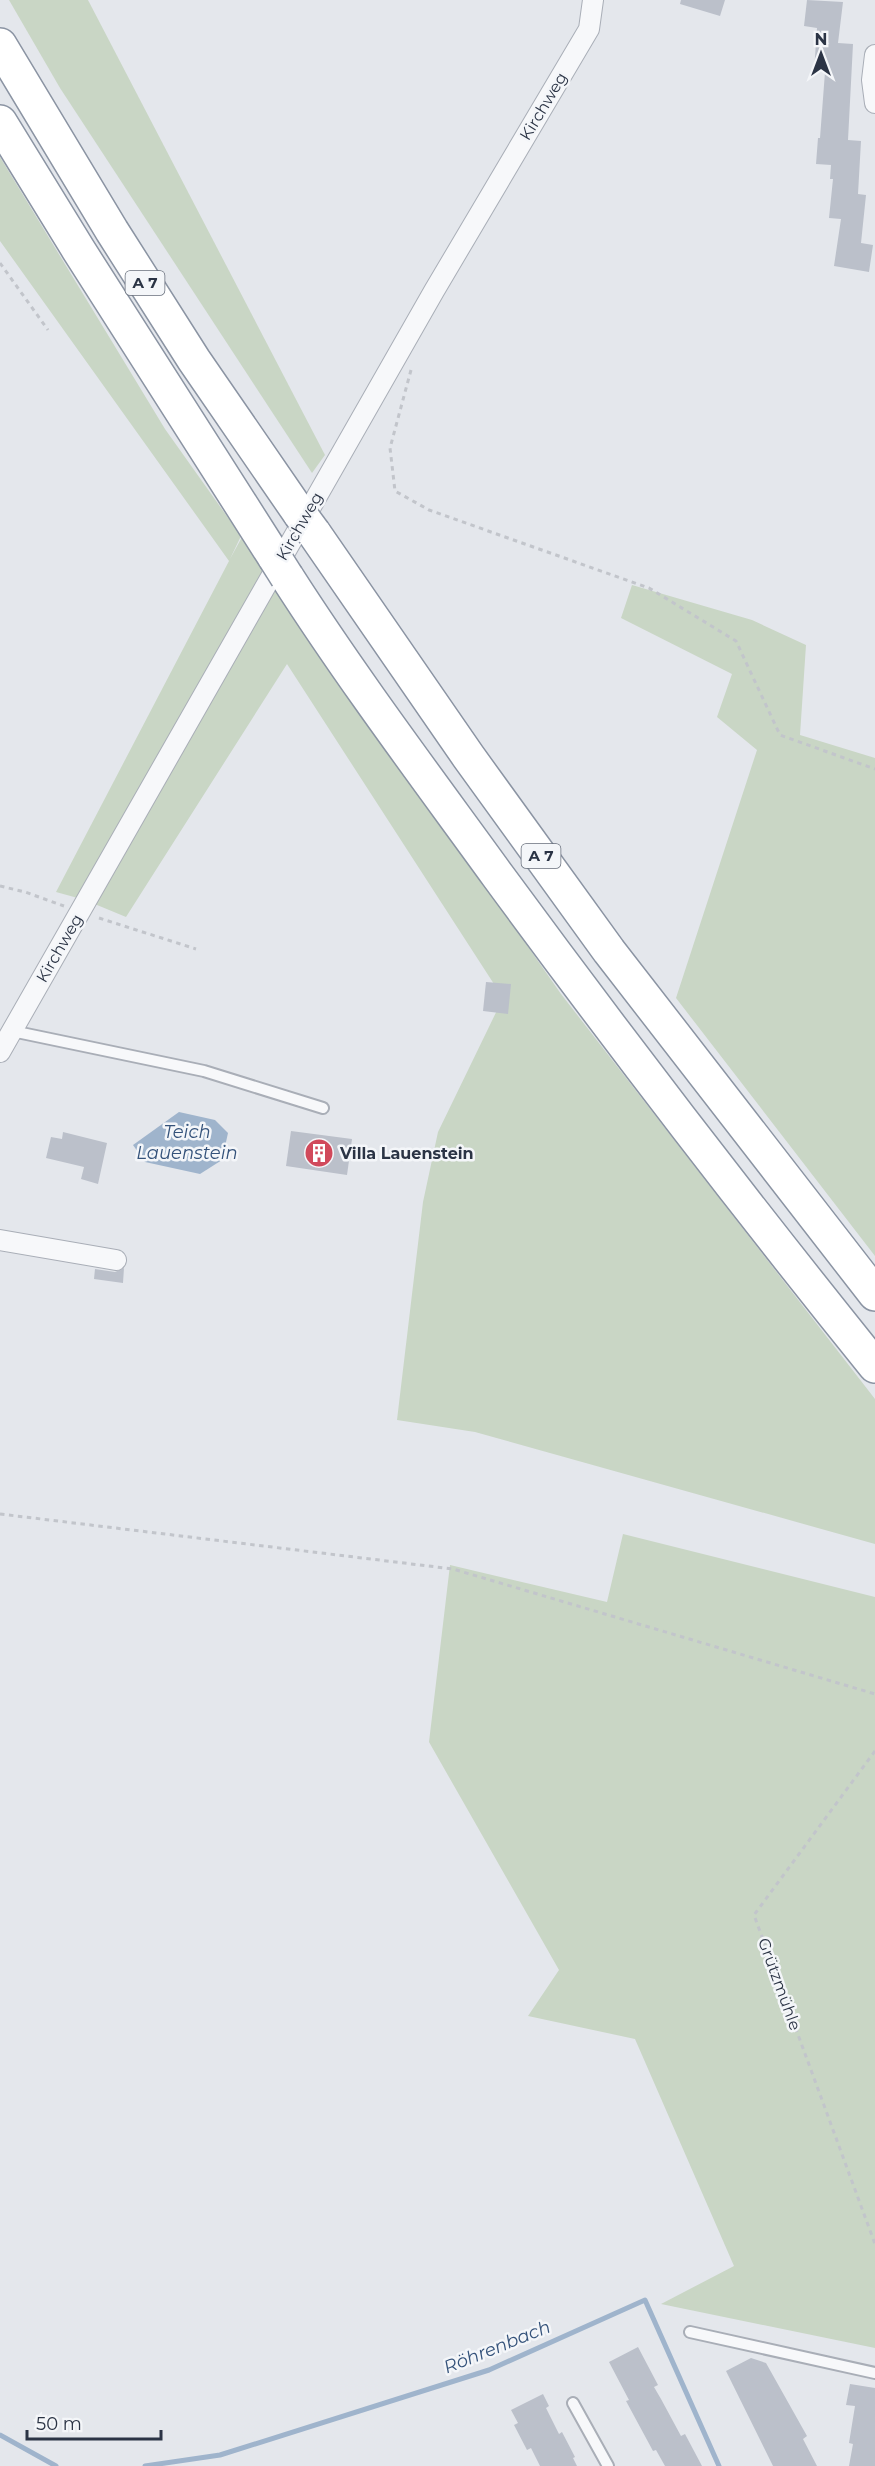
<svg xmlns="http://www.w3.org/2000/svg" width="875" height="2466" font-family="Montserrat,sans-serif">
<style>
.green{fill:#c9d6c5}
.water{fill:#9fb4cc}
.lines{fill:none;stroke-linecap:round;stroke-linejoin:round}
.stream{stroke:#9fb4cc;stroke-width:5}
.building{fill:#bbc0ca}
.lane-casing{stroke:#a9aeb7;stroke-width:14}
.street-casing{stroke:#a9aeb7;stroke-width:22}
.highway-casing{stroke:#8b94a3;stroke-width:36}
.path{stroke:#c2c5cb;stroke-width:3;stroke-dasharray:4.5 4.5;stroke-linecap:butt}
.lane{stroke:#f7f8fa;stroke-width:10}
.street{stroke:#f7f8fa;stroke-width:20}
.highway{stroke:#fff;stroke-width:33}
.highway-bridge-casing{stroke:#8b94a3;stroke-width:36;stroke-linecap:butt}
.highway-bridge{stroke:#fff;stroke-width:33}
.labels{text-anchor:middle;stroke-width:5;stroke-linejoin:round;paint-order:stroke}
.shield{fill:#f4f6f9;stroke:#676e7b;stroke-width:1.5}
.shield-label{font-size:15px;font-weight:bold;fill:#2b3445}
.street-label{font-size:16px;fill:#2b3445;stroke:#f4f6f9}
.poi-label{font-size:16px;font-weight:bold;fill:#2b3445;stroke:#f4f6f9;text-anchor:start}
.water-label{font-size:18px;font-style:italic;fill:#34527a;stroke:#f4f6f9}
</style>
<rect width="100%" height="100%" fill="#e4e7ec"/>
<g class="green">
<polygon points="9,0 88,0 325,455 312,473 60,88"/>
<polygon points="0,157 165,429 241,536 230,559 242,537 561,994 875,1399 875,1544 475,1432 397,1420 423,1202 438,1132 503,998 287,664 126,917 85,900 56,892 229,561 0,241"/>
<polygon points="632,585 752,620 806,645 800,735 875,758 875,1256 676,998 757,750 717,717 732,674 621,618"/>
<polygon points="623,1534 875,1597 875,2348 661,2304 734,2266 635,2039 528,2016 559,1970 429,1742 450,1565 607,1602"/>
</g>
<polygon class="water" points="179,1112 215,1120 228,1133 222,1160 200,1174 145,1162 133,1145"/>
<g class="lines">
<g class="stream">
<polyline points="0,2435 56,2466"/>
<polyline points="145,2466 220,2455 489,2370 645,2300 719,2466"/>
</g>
</g>
<g class="building">
<polygon points="681,0 725,0 720,16 680,4"/>
<polygon points="807,0 843,2 838,43 853,44 848,140 861,141 858,194 866,195 861,243 873,245 869,272 834,266 841,219 829,218 833,179 830,179 831,165 816,164 818,138 820,138 825,72 814,71 817,28 804,26"/>
<polygon points="486,982 511,984 508,1014 483,1011"/>
<polygon points="291,1131 352,1139 347,1175 286,1166"/>
<polygon points="63,1132 107,1143 98,1184 81,1179 84,1167 46,1158 51,1137 62,1139"/>
<polygon points="124,1268 123,1283 94,1279 95,1269 115,1272"/>
<polygon points="638,2347 658,2385 654,2387 661,2399 681,2436 685,2434 702,2466 665,2466 656,2450 653,2451 626,2401 629,2400 609,2362"/>
<polygon points="751,2358 766,2363 807,2436 803,2439 817,2466 773,2466 726,2371"/>
<polygon points="850,2384 875,2388 875,2466 849,2466 853,2444 849,2443 855,2406 846,2405"/>
<polygon points="543,2394 549,2406 546,2408 559,2434 562,2432 575,2457 573,2458 577,2466 540,2466 531,2448 527,2450 514,2425 518,2423 511,2410"/>
</g>
<g class="lines">
<g class="lane-casing">
<g id="lane">
<polyline points="12,1031 204,1071 323,1108"/>
<polyline points="690,2332 875,2373"/>
<polyline points="573,2403 608,2466"/>
</g>
</g>
<g class="street-casing">
<g id="street">
<polyline points="875,55 872,80 875,103"/>
<polyline points="0,1052 434,291 589,29 593,0"/>
<polyline points="0,1240 116,1260"/>
</g>
</g>
<g class="highway-casing">
<g id="highway">
<polyline points="0,45 112,231 194,360 300,514"/>
<polyline points="0,122 78,249 275,558"/>
<polyline points="314,533 468,756 609,951 875,1294"/>
<path d="M287,577C353,680 427,778 498,876C620,1042 746,1206 875,1366"/>
</g>
</g>
<g class="path">
<polyline points="0,263 48,330"/>
<polyline points="411,370 390,448 395,491 429,510 649,588 736,641 780,735 875,769"/>
<polyline points="0,886 25,892 64,906"/>
<polyline points="99,918 196,949"/>
<polyline points="0,1514 453,1569 875,1694"/>
<polyline points="875,1751 754,1915 875,2244"/>
</g>
<use href="#lane" class="lane"/>
<use href="#street" class="street"/>
<use href="#highway" class="highway"/>
<g class="highway-bridge-casing">
<g id="highway-bridge">
<polyline points="300,514 314,533"/>
<polyline points="275,558 287,577"/>
</g>
</g>
<use href="#highway-bridge" class="highway-bridge"/>
</g>
<defs>
<g id="building-disc" transform="scale(1.5)"><circle r="9.5" fill="#d1495b" stroke="#f4f6f9"/><path d="M-4-6H4V6H1V3H-1V6H-4ZM-2.5-4.3h1.7v1.8h-1.7ZM.8-4.3h1.7v1.8H.8ZM-2.5-1h1.7V.8h-1.7ZM.8-1h1.7V.8H.8Z" fill="#fff"/></g>
</defs>
<g fill-rule="evenodd">
<use href="#building-disc" x="319" y="1153"/>
</g>
<g class="labels">
<g class="shield">
<rect x="125.5" y="271" width="39" height="24" rx="4.5"/>
<rect x="521.5" y="844" width="39" height="24" rx="4.5"/>
</g>
<g class="shield-label">
<text x="145" y="288">A 7</text>
<text x="541" y="861">A 7</text>
</g>
<g class="street-label">
<text transform="translate(543 106) rotate(-59)" y="6">Kirchweg</text>
<text transform="translate(299 526) rotate(-60)" y="6">Kirchweg</text>
<text transform="translate(59 948) rotate(-60)" y="6">Kirchweg</text>
<text transform="translate(780 1984) rotate(70)" y="6">Grützmühle</text>
</g>
<g class="poi-label">
<text x="340" y="1159">Villa Lauenstein</text>
</g>
<g class="water-label">
<text x="187" y="1138">Teich<tspan x="187" dy="21">Lauenstein</tspan></text>
<text transform="translate(497 2347) rotate(-22)" y="6">Röhrenbach</text>
</g>
</g>
<g transform="translate(821 54)" stroke="#f4f6f9" stroke-width="4.5" paint-order="stroke">
<path d="M0-4.5L10 22L0 15L-10 22Z" fill="#2b3445"/>
<text y="-9" font-size="16" font-weight="bold" text-anchor="middle" fill="#2b3445">N</text>
</g>
<path d="M27 2430v9h134v-9" fill="none" stroke="#2b3445" stroke-width="3"/>
<text x="36" y="2430" font-size="18" fill="#2b3445" stroke="#f4f6f9" stroke-width="4.5" paint-order="stroke">50 m</text>
</svg>
